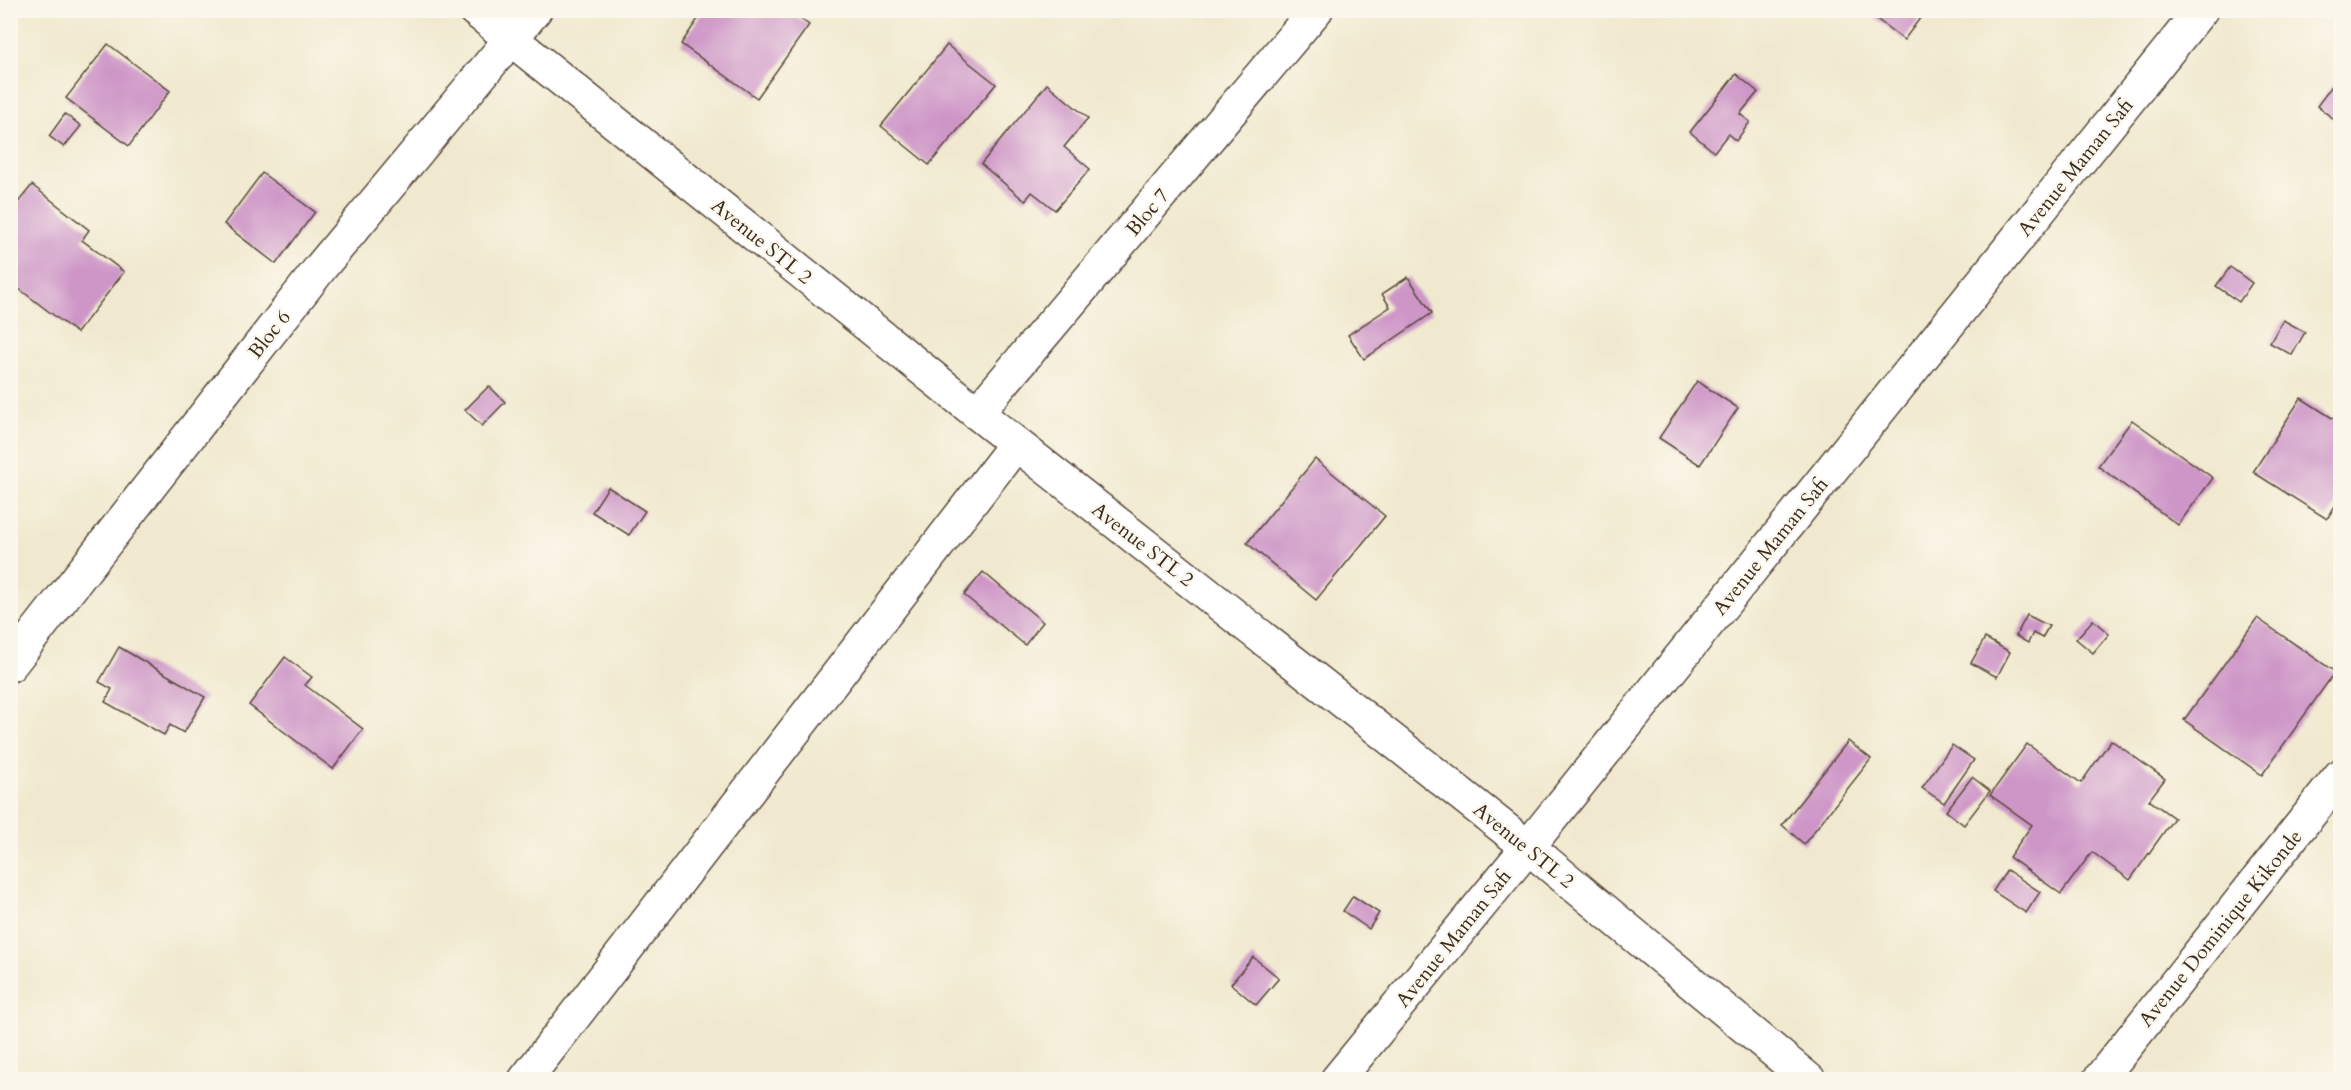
<svg xmlns="http://www.w3.org/2000/svg" width="2351" height="1090" font-family="Cardo,serif">
<style>
.building{fill:#ce96c7}
.lines{fill:none;stroke-linecap:round;stroke-linejoin:round}
.minor-casing{stroke:#564739;stroke-width:36}
.minor{stroke:#fff;stroke-width:33}
.labels{text-anchor:middle;stroke-width:4.5;stroke-linejoin:round;paint-order:stroke}
.street-label{font-size:20px;fill:#3b2a1e;stroke:#fbf7ec}
</style>
<rect width="100%" height="100%" fill="#fbf7ec"/>
<filter id="ink" filterUnits="userSpaceOnUse"><feTurbulence type="fractalNoise" baseFrequency=".0167" numOctaves="2"/><feDisplacementMap in="SourceGraphic" scale="12" xChannelSelector="R" yChannelSelector="G"/><feConvolveMatrix kernelMatrix="1 2 1 2 8 2 1 2 1" color-interpolation-filters="sRGB"/></filter>
<filter id="wash" filterUnits="userSpaceOnUse"><feTurbulence type="fractalNoise" baseFrequency=".008" numOctaves="4" result="noise"/><feDisplacementMap in="SourceGraphic" scale="24" xChannelSelector="R" yChannelSelector="G"/><feGaussianBlur stdDeviation="1.35" result="paint"/><feColorMatrix in="noise" values="0 0 0 0 0 0 0 0 0 0 0 0 0 0 0 0 0 1.4 0 .05"/><feComposite in="paint" operator="in"/></filter>
<g filter="url(#wash)">
<rect width="100%" height="100%" fill="#f1e9cf"/>
<g id="blocks">
<g class="building">
<polygon points="704,10 788,10 809,25 757,98 681,44"/>
<polygon points="1865,10 1926,10 1904,40"/>
<polygon points="108,44 170,91 129,146 66,98"/>
<polygon points="947,45 996,84 929,165 881,126"/>
<polygon points="1736,74 1758,92 1740,114 1750,122 1736,141 1728,134 1714,152 1690,132"/>
<polygon points="2340,75 2340,124 2317,106"/>
<polygon points="1047,84 1088,118 1064,147 1090,169 1055,210 1032,192 1025,201 981,164"/>
<polygon points="65,114 81,126 64,147 49,136"/>
<polygon points="262,173 315,212 276,264 224,224"/>
<polygon points="32,185 89,230 82,240 124,272 77,333 10,282 10,201 16,205"/>
<polygon points="2230,267 2252,283 2239,302 2216,286"/>
<polygon points="1408,277 1432,313 1364,359 1348,335 1390,307 1382,294"/>
<polygon points="2283,320 2305,332 2292,355 2270,343"/>
<polygon points="1697,381 1738,408 1700,465 1659,438"/>
<polygon points="489,386 505,402 482,426 465,410"/>
<polygon points="2301,398 2340,423 2340,498 2327,519 2253,472"/>
<polygon points="2132,420 2213,478 2178,525 2098,466"/>
<polygon points="1315,459 1385,516 1316,600 1247,543"/>
<polygon points="608,487 645,511 629,535 592,512"/>
<polygon points="983,572 1043,622 1025,645 964,595"/>
<polygon points="2027,615 2049,626 2042,638 2033,633 2028,643 2016,636"/>
<polygon points="2257,618 2335,672 2262,775 2184,720"/>
<polygon points="2093,620 2109,634 2093,653 2076,639"/>
<polygon points="1985,638 2010,652 1997,677 1971,663"/>
<polygon points="119,647 205,697 184,733 170,725 164,735 105,702 112,689 99,682"/>
<polygon points="285,657 312,677 305,685 363,729 333,769 249,705"/>
<polygon points="2111,740 2165,779 2149,800 2174,818 2130,880 2092,852 2061,894 2009,857 2032,825 1990,795 2027,744 2081,783"/>
<polygon points="1848,741 1871,759 1804,844 1782,825"/>
<polygon points="1952,745 1974,760 1944,803 1922,788"/>
<polygon points="1972,777 1990,791 1964,825 1946,811"/>
<polygon points="2007,870 2040,892 2026,913 1993,891"/>
<polygon points="1353,896 1379,913 1369,929 1343,911"/>
<polygon points="1253,957 1279,978 1256,1005 1231,984"/>
</g>
</g>
</g>
<g filter="url(#ink)">
<use href="#blocks" fill-opacity="0" stroke="#564739" stroke-width="1.5"/>
<g class="lines">
<g class="minor-casing">
<g id="minor">
<polyline points="475,10 977,413 1528,847 1809,1080"/>
<polyline points="977,413 1316,10"/>
<polyline points="10,665 321,267 535,10"/>
<polyline points="525,1080 1016,444"/>
<polyline points="1337,1080 1528,847 2201,10"/>
<polyline points="2099,1080 2340,776"/>
</g>
</g>
<use href="#minor" class="minor"/>
</g>
</g>
<g class="labels">
<g class="street-label">
<text transform="translate(2075 167) rotate(-51)" y="7">Avenue Maman Safi</text>
<text transform="translate(1147 212) rotate(-50)" y="7">Bloc 7</text>
<text transform="translate(762 241) rotate(39)" y="7">Avenue STL 2</text>
<text transform="translate(269 334) rotate(-52)" y="7">Bloc 6</text>
<text transform="translate(1143 544) rotate(38)" y="7">Avenue STL 2</text>
<text transform="translate(1770 546) rotate(-51)" y="7">Avenue Maman Safi</text>
<text transform="translate(1524 845) rotate(39)" y="7">Avenue STL 2</text>
<text transform="translate(2220 928) rotate(-51)" y="7">Avenue Dominique Kikonde</text>
<text transform="translate(1453 938) rotate(-51)" y="7">Avenue Maman Safi</text>
</g>
</g>
<rect width="2351" height="1090" fill="none" stroke="#fbf7ec" stroke-width="36"/>
</svg>
